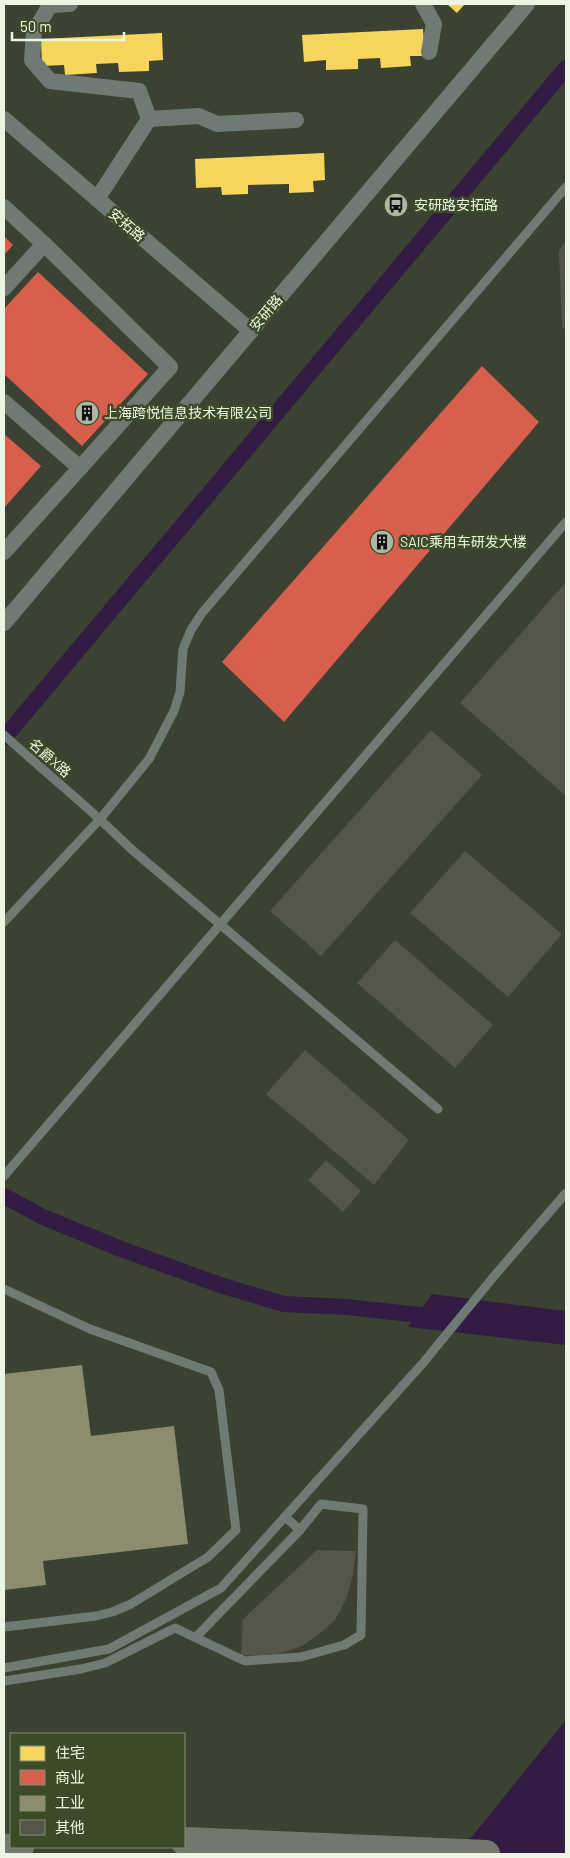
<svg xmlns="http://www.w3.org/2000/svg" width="570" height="1858" font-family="Barlow,'Noto Sans SC',sans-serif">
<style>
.water{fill:#321c43}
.homes{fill:#f6d55c}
.shops{fill:#d6604d}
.industry{fill:#8c8c6e}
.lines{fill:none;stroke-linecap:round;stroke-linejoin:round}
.canal{stroke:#321c43;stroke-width:16}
.building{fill:#535648}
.lane{stroke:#707a75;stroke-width:9}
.street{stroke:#707a75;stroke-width:16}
.highway{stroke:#72786e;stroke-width:28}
.labels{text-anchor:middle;stroke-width:5;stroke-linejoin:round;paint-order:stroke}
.poi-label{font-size:14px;fill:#ecf5e2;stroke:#3c4a29;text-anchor:start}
.street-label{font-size:14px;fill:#ecf5e2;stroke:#3c4a29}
</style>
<rect width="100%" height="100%" fill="#3b4231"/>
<g class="water">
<polygon points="432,1294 566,1311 566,1345 408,1327"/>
<polygon points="566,1720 566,1854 458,1854"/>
</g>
<g class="homes">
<polygon points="447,4 465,4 457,13"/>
<polygon points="423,29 425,56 410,56 411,66 381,68 380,58 358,59 358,69 326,70 326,60 304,62 302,35"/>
<polygon points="162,33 163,60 149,61 149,71 119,72 118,63 96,64 97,73 65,75 64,65 42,66 41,39"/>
<polygon points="324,153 325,180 313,181 314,192 289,193 289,184 248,185 248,194 222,195 221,187 196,188 195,159"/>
</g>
<g class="shops">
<polygon points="4,236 13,245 4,255"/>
<polygon points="38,272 148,374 82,446 4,374 4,309"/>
<polygon points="482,366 539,422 284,722 222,662"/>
<polygon points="4,434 41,466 4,508"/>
</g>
<polygon class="industry" points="82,1365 91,1436 174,1426 188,1544 43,1561 46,1585 4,1590 4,1374"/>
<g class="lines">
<g class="canal">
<polyline points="4,738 566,68"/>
<polyline points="4,1196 43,1217 121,1249 223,1286 284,1304 347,1307 438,1317"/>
</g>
</g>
<g class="building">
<polygon points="566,241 566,330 562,327 559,251"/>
<polygon points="566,582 566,796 460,703"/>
<polygon points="431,730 482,775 321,956 270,911"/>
<polygon points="465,851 562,934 508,997 410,913"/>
<polygon points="395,940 493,1025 455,1068 357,983"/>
<polygon points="305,1050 409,1140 374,1185 266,1094"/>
<polygon points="326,1160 361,1191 343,1212 308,1180"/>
<polygon points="317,1550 356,1551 353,1575 346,1600 335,1620 319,1634 302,1646 281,1653 260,1656 241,1655 243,1619"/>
</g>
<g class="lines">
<g class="lane">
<path d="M4,735C46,773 90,808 130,848L438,1109"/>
<polyline points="4,922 101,818 149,759 174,711 180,692 183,649 191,630 202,613 566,187"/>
<polyline points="4,1176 566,522"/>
<polyline points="4,1289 90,1329 211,1372 219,1390 236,1530 208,1557 131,1604 112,1612 96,1616 4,1627"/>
<polyline points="196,1637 300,1530"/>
<polyline points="4,1668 109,1649 221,1588 423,1363 495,1275 566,1193"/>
<polyline points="4,1681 81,1669 105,1663 175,1628 245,1661 301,1657 344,1645 361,1635 363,1509 321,1504 300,1530 285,1517"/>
</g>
<g class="street">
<polyline points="70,4 50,5 34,32 32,60 50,81 139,91 149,119 97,199"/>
<polyline points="423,4 434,24 429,52"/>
<polyline points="4,119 251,331"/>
<polyline points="149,119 199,116 217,124 296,120"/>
<polyline points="4,207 44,244 170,367 80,468"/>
<polyline points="4,288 44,244"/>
<polyline points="4,402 80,468 4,552"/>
<polyline points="4,623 527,4"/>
</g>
<g class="highway">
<polyline points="184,1841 486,1854"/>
<polyline points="4,1848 20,1847"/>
</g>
</g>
<defs>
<g id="bus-disc" transform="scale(1.25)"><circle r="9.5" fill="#aeb6a4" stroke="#3c4a29"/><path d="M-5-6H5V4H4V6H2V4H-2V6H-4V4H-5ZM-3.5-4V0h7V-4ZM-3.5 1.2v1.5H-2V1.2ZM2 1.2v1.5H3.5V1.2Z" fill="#111"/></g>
<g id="building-disc" transform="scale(1.25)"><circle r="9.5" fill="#aeb6a4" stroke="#3c4a29"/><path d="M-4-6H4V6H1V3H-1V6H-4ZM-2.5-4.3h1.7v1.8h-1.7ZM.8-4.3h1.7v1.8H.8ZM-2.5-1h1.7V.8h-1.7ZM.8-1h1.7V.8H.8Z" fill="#111"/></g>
</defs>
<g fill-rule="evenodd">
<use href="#bus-disc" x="396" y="205"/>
<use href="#building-disc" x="87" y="413"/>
<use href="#building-disc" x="382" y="542"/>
</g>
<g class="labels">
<g class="poi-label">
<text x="414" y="210">安研路安拓路</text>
<text x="104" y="418">上海跨悦信息技术有限公司</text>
<text x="400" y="547">SAIC乘用车研发大楼</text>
</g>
<g class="street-label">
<text transform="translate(127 225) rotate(41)" y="5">安拓路</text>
<text transform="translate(266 313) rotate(-50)" y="5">安研路</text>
<text transform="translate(50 758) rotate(41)" y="5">名爵X路</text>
</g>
</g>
<rect width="570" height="1858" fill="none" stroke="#ecf5e2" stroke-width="10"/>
<rect x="10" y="1733" width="175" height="115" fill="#3c4a29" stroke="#828e73"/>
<rect x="20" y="1746" width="25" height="15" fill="#f6d55c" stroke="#828e73"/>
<text x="55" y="1758" font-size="15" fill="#ecf5e2">住宅</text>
<rect x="20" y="1770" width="25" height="15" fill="#d6604d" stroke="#828e73"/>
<text x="55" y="1783" font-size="15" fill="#ecf5e2">商业</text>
<rect x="20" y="1796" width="25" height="15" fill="#8c8c6e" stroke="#828e73"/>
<text x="55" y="1808" font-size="15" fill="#ecf5e2">工业</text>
<rect x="20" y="1820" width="25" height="15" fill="#535648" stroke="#828e73"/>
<text x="55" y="1833" font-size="15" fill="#ecf5e2">其他</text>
<path d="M12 32v8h112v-8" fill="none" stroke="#ecf5e2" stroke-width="2.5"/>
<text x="20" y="32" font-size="15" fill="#ecf5e2" stroke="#3c4a29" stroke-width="4" paint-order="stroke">50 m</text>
</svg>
